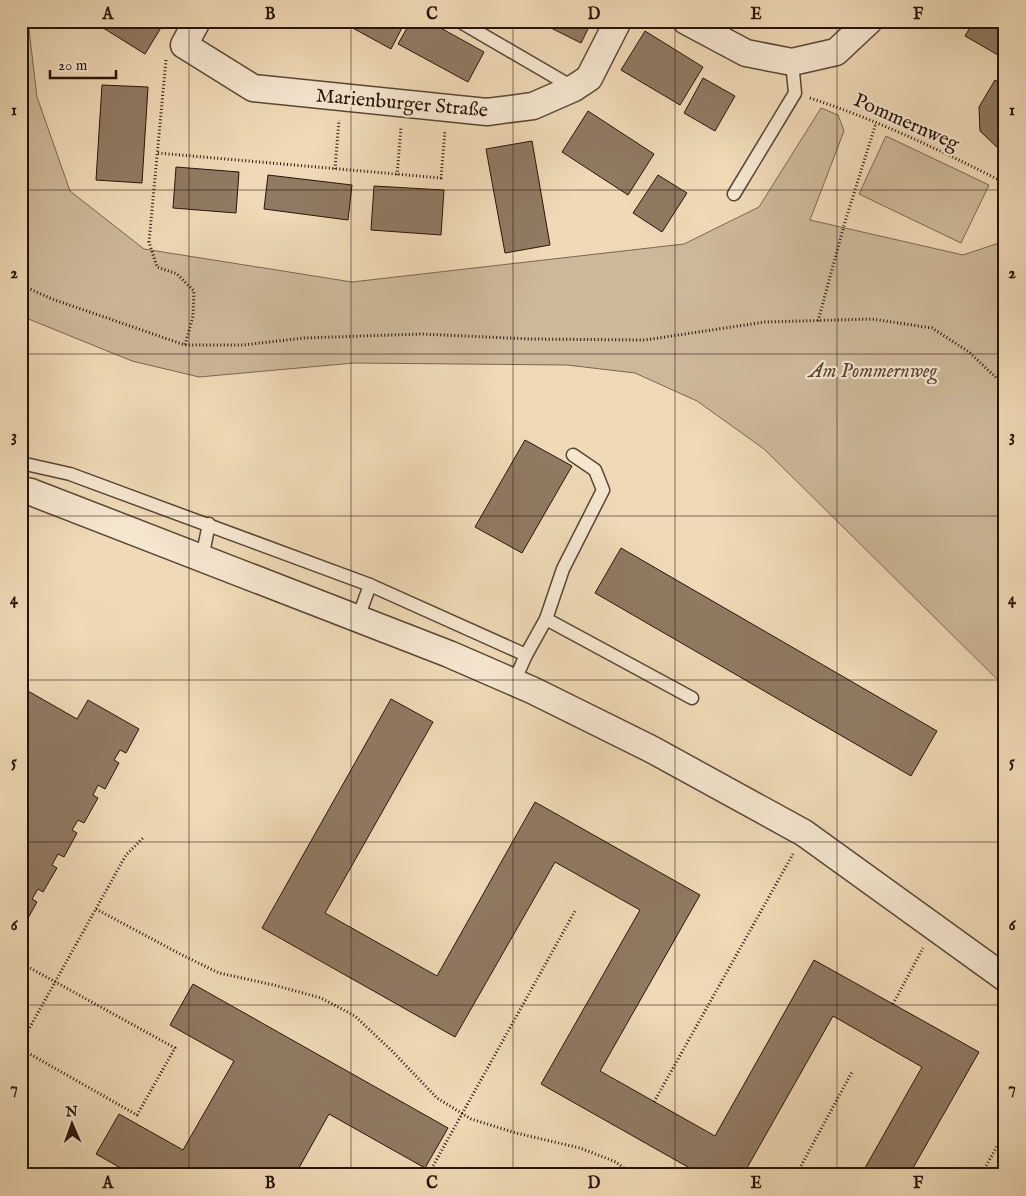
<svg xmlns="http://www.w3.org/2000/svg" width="1026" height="1196" font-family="'IM FELL English',serif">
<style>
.green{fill:#cdb899;stroke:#7b6651}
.building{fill:#907a63;stroke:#291409}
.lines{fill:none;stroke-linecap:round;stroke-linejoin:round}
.service-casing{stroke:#5a4534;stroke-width:15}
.minor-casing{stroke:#5a4534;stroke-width:29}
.path{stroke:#291409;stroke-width:3;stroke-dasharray:1 2.5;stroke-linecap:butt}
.service{stroke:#f5e6d0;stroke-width:12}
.minor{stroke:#f5e6d0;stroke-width:26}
.grid{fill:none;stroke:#291409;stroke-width:1;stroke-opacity:0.55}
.labels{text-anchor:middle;stroke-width:4.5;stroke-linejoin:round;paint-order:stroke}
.street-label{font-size:20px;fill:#291409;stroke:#f5e6d0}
.park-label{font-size:20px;font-style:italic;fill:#5a4534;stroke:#f5e6d0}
.neatline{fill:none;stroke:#291409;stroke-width:2}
.grid-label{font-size:16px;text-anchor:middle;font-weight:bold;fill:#291409}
</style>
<rect width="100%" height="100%" fill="#efd9b6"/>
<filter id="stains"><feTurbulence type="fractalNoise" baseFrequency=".004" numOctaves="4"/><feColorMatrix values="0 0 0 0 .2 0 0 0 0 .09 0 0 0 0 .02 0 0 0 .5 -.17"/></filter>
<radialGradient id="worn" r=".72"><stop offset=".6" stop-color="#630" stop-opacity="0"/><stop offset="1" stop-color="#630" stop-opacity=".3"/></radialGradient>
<g class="green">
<polygon points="21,21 28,21 37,97 70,191 144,249 352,282 684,244 759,207 821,108 838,115 844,131 810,220 963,255 1005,241 1005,687 764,449 697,401 635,373 567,365 354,363 199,377 132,361 21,316"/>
<polygon points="886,136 989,185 961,243 859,194"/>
</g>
<g class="building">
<polygon points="92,21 165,21 145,54"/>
<polygon points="340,21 405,21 405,22 391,49"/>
<polygon points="411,21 428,21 484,52 468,82 398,44"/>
<polygon points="537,21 592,21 581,43"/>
<polygon points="974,21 1005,21 1005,59 965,36"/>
<polygon points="645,31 703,67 680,105 621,70"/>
<polygon points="703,78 735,96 715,131 684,113"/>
<polygon points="995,80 1005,86 1005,151 1001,151 980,131 979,107"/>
<polygon points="102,85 148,87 142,183 96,180"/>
<polygon points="588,111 654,154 628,195 562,152"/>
<polygon points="532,141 550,245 505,253 486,149"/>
<polygon points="176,167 239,172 236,213 173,208"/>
<polygon points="268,175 352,185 348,220 264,209"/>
<polygon points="658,175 687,193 662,232 633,213"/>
<polygon points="374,186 444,190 441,235 371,230"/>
<polygon points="525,440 572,466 522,553 475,527"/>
<polygon points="621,548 937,731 911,776 595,593"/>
<polygon points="21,663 28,667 21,679"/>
<polygon points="21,687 77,719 88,700 139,729 126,753 120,750 114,760 119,763 105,789 98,785 93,795 98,798 84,823 78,820 72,830 77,833 64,857 58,854 52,865 57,868 43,892 38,889 32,899 37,902 23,927 21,926"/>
<polygon points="391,699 433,722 325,913 437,976 535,802 700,895 600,1071 715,1136 814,960 979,1052 909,1175 861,1175 922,1067 833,1016 743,1175 702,1175 541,1084 640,910 555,862 455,1037 262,928"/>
<polygon points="193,984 448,1128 425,1168 329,1114 295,1175 133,1175 96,1154 119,1114 183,1150 234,1061 170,1025"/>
</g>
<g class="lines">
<g class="service-casing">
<g id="service">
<polyline points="459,21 574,88"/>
<polyline points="734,194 795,93 792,62"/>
<polyline points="21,463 70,474 370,585 526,655 514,682"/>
<polyline points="202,558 209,524"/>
<polyline points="358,618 370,585"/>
<polyline points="546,619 563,569 603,490 595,470 573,455"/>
<polyline points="526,655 546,619 692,698"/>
</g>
</g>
<g class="minor-casing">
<g id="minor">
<polyline points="197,21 184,45 253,88 487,112 533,106 574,88 589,78 618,21"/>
<polyline points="686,21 746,53 792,62 836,52 869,21"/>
<polyline points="21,490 31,492 449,654 534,691 651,749 804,833 1005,978"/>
</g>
</g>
<g class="path">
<polyline points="166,60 149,242 157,267 177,274 194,291 193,316 185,345"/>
<path d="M810,98C877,120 942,151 1005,183"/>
<polyline points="158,153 441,178 445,130"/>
<polyline points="335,169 339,120"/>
<polyline points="397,175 401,128"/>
<polyline points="21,285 52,299 185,345 243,345 304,338 421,334 531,339 645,340 765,322 872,319 932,328 969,352 1005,386"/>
<polyline points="818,321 845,222 876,123"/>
<polyline points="96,909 182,955 219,973 274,985 321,998 355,1016 392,1051 437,1098 471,1119 516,1133 580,1148 616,1162 633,1175"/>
<polyline points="21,963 175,1048 137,1115 21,1049"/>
<polyline points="893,1004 923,948"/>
<polyline points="21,1043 126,855 143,838"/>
<polyline points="654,1102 793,854"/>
<polyline points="428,1175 575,911"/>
<polyline points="796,1175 852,1072"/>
<polyline points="981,1175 1005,1132"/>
</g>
<use href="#service" class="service"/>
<use href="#minor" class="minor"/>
</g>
<path class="grid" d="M189,21V1175M351,21V1175M513,21V1175M675,21V1175M837,21V1175M21,190H1005M21,354H1005M21,516H1005M21,680H1005M21,842H1005M21,1005H1005"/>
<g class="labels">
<g class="street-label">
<text transform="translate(402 102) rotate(5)" y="7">Marienburger Straße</text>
<text transform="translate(907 121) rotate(24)" y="7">Pommernweg</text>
</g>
<g class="park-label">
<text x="873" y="377">Am Pommernweg</text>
</g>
</g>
<rect width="1026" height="1196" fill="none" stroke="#efd9b6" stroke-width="55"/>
<g transform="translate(72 1124) rotate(358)" stroke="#f5e6d0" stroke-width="4" paint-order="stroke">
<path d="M0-4L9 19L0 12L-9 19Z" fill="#291409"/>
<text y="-8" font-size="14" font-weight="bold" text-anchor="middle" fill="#291409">N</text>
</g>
<path d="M50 70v8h66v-8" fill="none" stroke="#291409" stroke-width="2.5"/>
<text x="58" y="70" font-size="15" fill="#291409" stroke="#f5e6d0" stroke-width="4" paint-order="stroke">20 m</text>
<rect x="28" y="28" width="970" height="1140" class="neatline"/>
<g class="grid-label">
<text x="108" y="19">A</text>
<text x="270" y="19">B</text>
<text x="432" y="19">C</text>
<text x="594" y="19">D</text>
<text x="756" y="19">E</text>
<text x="918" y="19">F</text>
<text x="14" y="115">1</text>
<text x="1012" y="115">1</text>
<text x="14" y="278">2</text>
<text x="1012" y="278">2</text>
<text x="14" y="441">3</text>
<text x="1012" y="441">3</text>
<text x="14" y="604">4</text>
<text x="1012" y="604">4</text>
<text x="14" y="767">5</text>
<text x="1012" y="767">5</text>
<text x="14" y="930">6</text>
<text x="1012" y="930">6</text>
<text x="14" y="1093">7</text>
<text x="1012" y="1093">7</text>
<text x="108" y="1188">A</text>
<text x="270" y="1188">B</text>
<text x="432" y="1188">C</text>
<text x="594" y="1188">D</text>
<text x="756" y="1188">E</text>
<text x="918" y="1188">F</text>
</g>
<rect width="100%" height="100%" filter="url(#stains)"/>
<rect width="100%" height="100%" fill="url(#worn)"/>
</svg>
